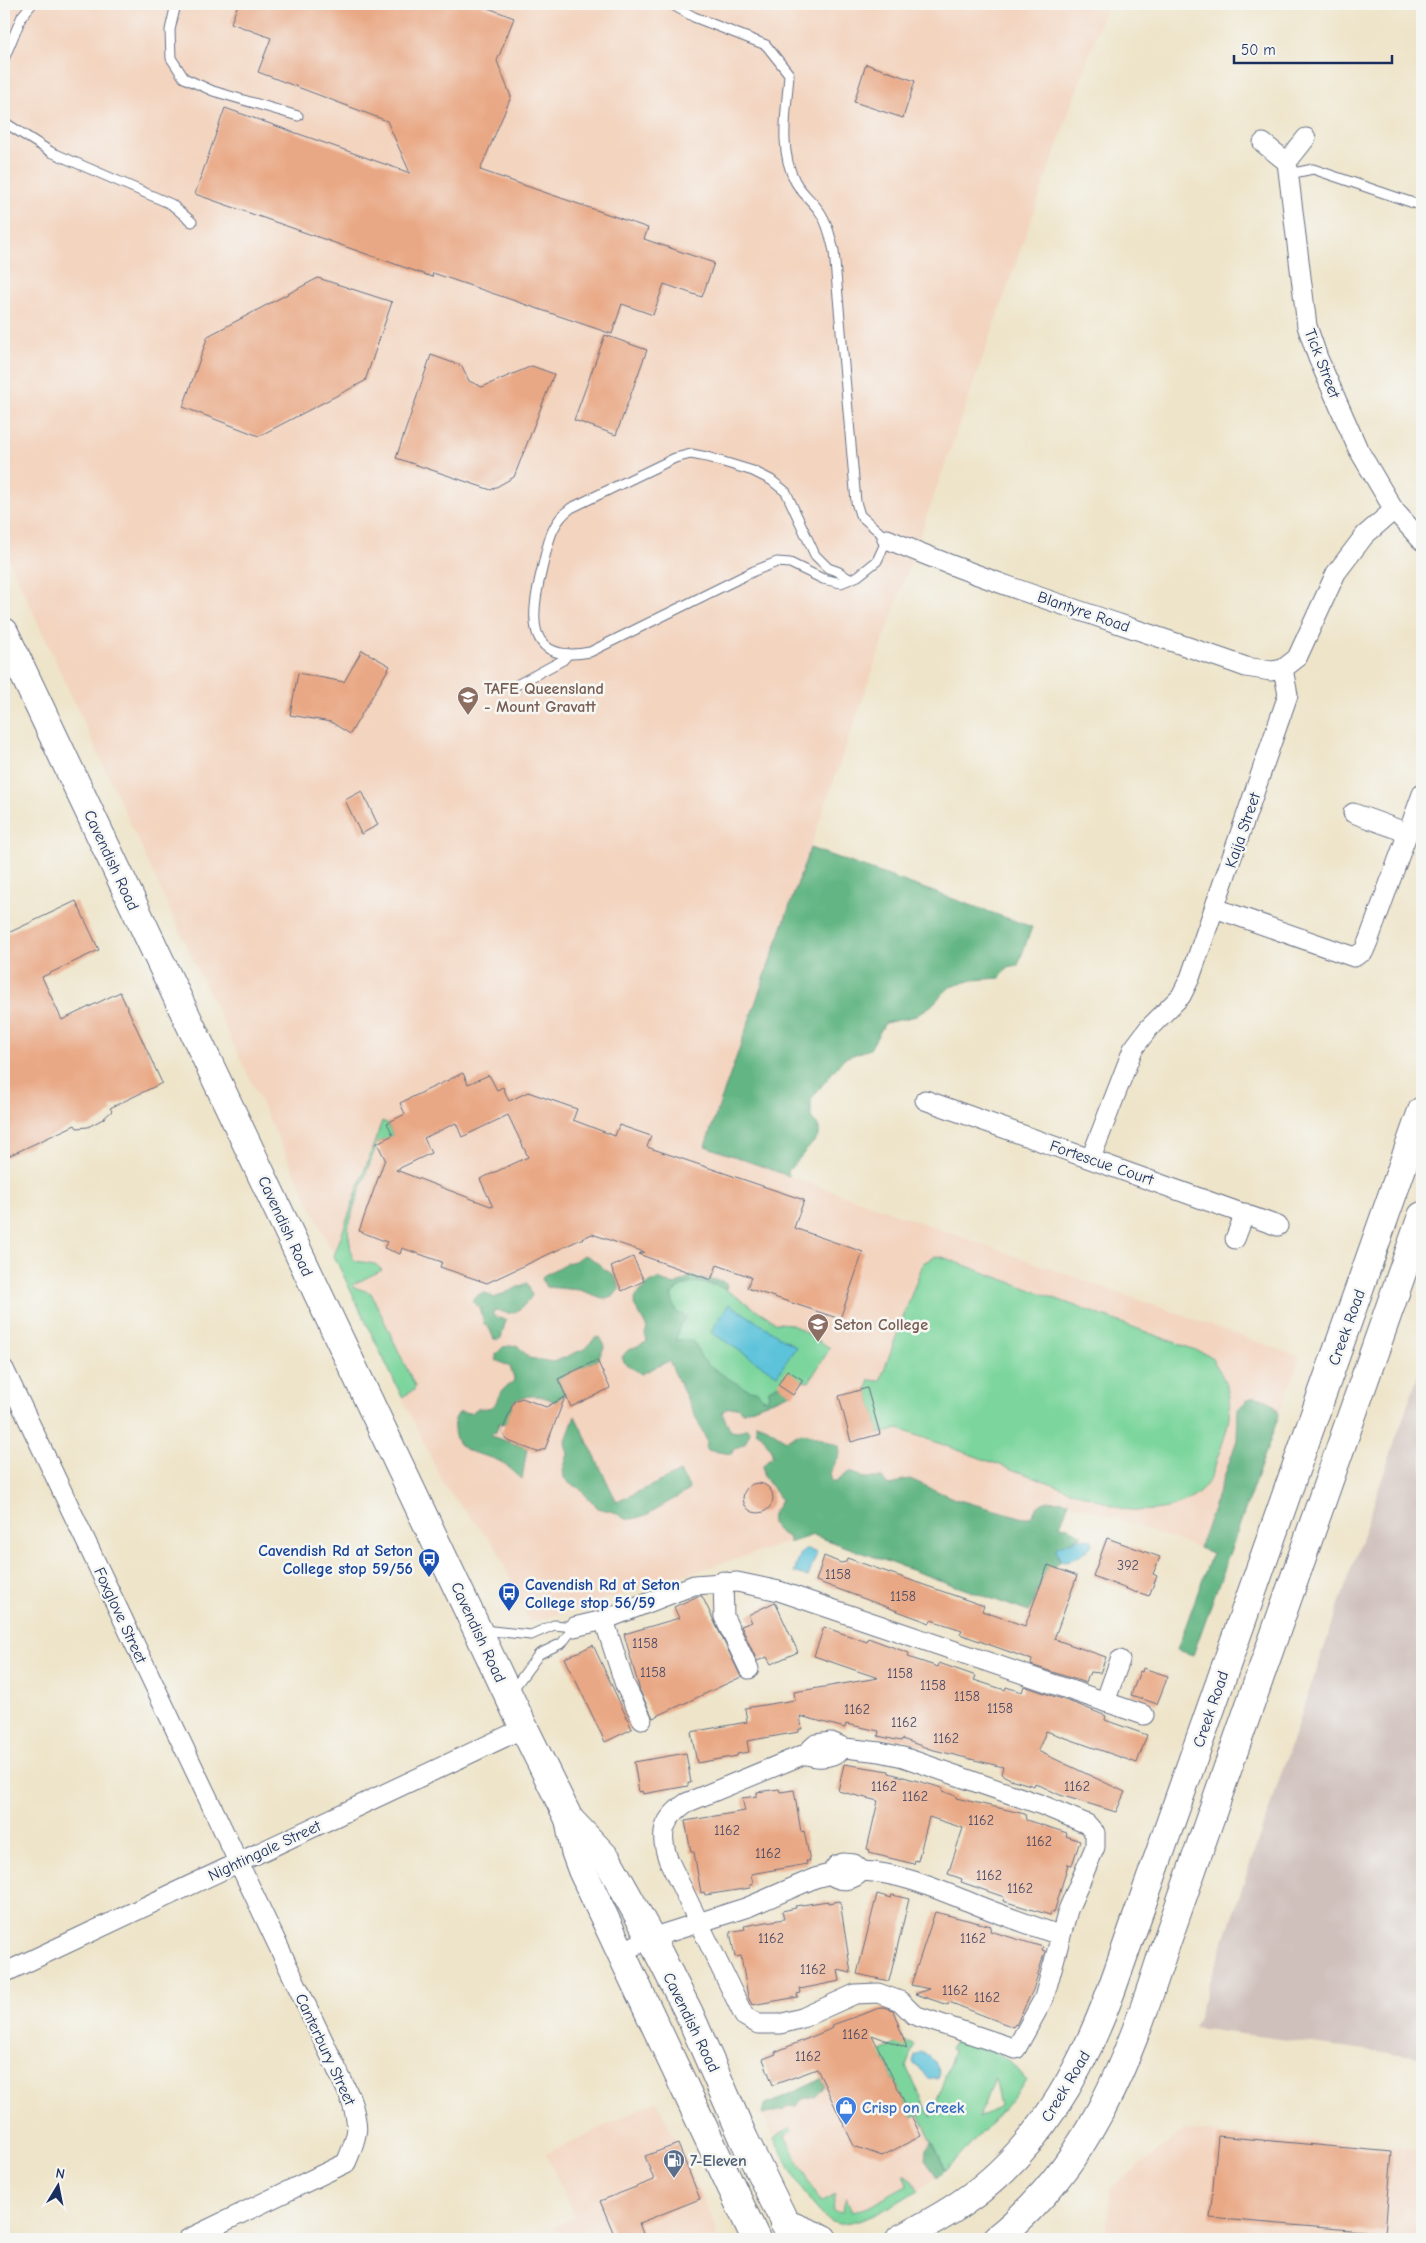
<svg xmlns="http://www.w3.org/2000/svg" width="1426" height="2243" font-family="'Comic Neue',sans-serif">
<style>
.built{fill:#f3d4bf}
.industrial{fill:#cfc0bb}
.green{fill:#7bd59c;stroke:#4b827d;fill-rule:evenodd}
.forest{fill:#64b684;stroke:#407271}
.water{fill:#5dc3da;stroke:#3c799c}
.building{fill:#e9a885;fill-rule:evenodd}
.lines{fill:none;stroke-linecap:round;stroke-linejoin:round}
.service-casing{stroke:#656e83;stroke-width:11}
.minor-casing{stroke:#656e83;stroke-width:21}
.primary-casing{stroke:#656e83;stroke-width:30}
.service{stroke:#fff;stroke-width:9}
.minor{stroke:#fff;stroke-width:19}
.primary{stroke:#fff;stroke-width:28}
.labels{text-anchor:middle;stroke-width:5;stroke-linejoin:round;paint-order:stroke}
.number-label{font-size:14px;fill:#4e4d68}
.street-label{font-size:16px;fill:#1b2f5e;stroke:#f6f6f2}
.education-label{font-size:16px;font-weight:bold;fill:#785e54;stroke:#f6f6f2;text-anchor:start}
.transit-label{font-size:16px;font-weight:bold;fill:#164399;stroke:#f6f6f2;text-anchor:end}
.shop-label{font-size:16px;font-weight:bold;fill:#366cbe;stroke:#f6f6f2;text-anchor:start}
.service-label{font-size:16px;font-weight:bold;fill:#4e5e75;stroke:#f6f6f2;text-anchor:start}
</style>
<rect width="100%" height="100%" fill="#f6f6f2"/>
<filter id="ink" filterUnits="userSpaceOnUse"><feTurbulence type="fractalNoise" baseFrequency=".02" numOctaves="2"/><feDisplacementMap in="SourceGraphic" scale="10" xChannelSelector="R" yChannelSelector="G"/><feConvolveMatrix kernelMatrix="1 2 1 2 8 2 1 2 1" color-interpolation-filters="sRGB"/></filter>
<filter id="wash" filterUnits="userSpaceOnUse"><feTurbulence type="fractalNoise" baseFrequency=".0096" numOctaves="4" result="noise"/><feDisplacementMap in="SourceGraphic" scale="20" xChannelSelector="R" yChannelSelector="G"/><feGaussianBlur stdDeviation="1.12" result="paint"/><feColorMatrix in="noise" values="0 0 0 0 0 0 0 0 0 0 0 0 0 0 0 0 0 1.4 0 .05"/><feComposite in="paint" operator="in"/></filter>
<g filter="url(#wash)">
<rect width="100%" height="100%" fill="#eee4c9"/>
<g class="built">
<polygon points="4,4 1107,4 705,1146 1300,1357 1227,1558 1069,1502 1029,1612 812,1535 530,1623 496,1547 445,1487 194,962 4,549"/>
<polygon points="887,2048 946,2170 918,2190 874,2215 845,2224 831,2223 824,2218 806,2195 762,2115 765,2106"/>
<polygon points="657,2101 716,2226 717,2239 560,2239 554,2227 575,2217 546,2154"/>
<polygon points="1185,2130 1422,2150 1422,2239 1105,2239 1111,2188"/>
</g>
<polygon class="industrial" points="1422,1364 1422,2057 1194,2028 1381,1482"/>
<g class="green">
<polygon points="382,1121 387,1123 393,1135 377,1143 353,1210 348,1230 352,1257 356,1261 375,1264 382,1270 352,1285 354,1287 371,1293 415,1386 414,1390 402,1397 334,1256"/>
<path d="M936,1256L942,1257L1209,1355C1234,1388 1234,1410 1221,1448C1217,1457 1215,1468 1211,1477C1196,1508 1153,1514 1123,1509L899,1429L880,1434L867,1388L870,1380L880,1381L923,1263Z"/>
<polygon points="694,1282 720,1286 777,1323 792,1324 830,1348 809,1382 802,1381 791,1393 743,1412 657,1337 671,1296 678,1288"/>
<path d="M955,2039L996,2051L1010,2062L1026,2080L1008,2104L946,2170L919,2114L912,2117L884,2059L825,2087L822,2079L902,2041L914,2045L906,2067L931,2117L954,2051L950,2049ZM994,2078L1000,2106L979,2118Z"/>
<path d="M791,2128L792,2131L784,2136L821,2202L836,2194L832,2210L842,2212L846,2197L852,2212L870,2206L908,2185L904,2174L914,2182L918,2190C896,2203 870,2221 844,2224C816,2228 786,2159 774,2138Z"/>
</g>
<g class="forest">
<polygon points="810,848 1032,927 1018,965 1008,967 1000,978 973,980 950,987 932,1005 916,1016 885,1023 870,1049 844,1058 811,1099 811,1117 819,1128 819,1136 788,1171 789,1176 705,1146"/>
<path d="M583,1255C596,1258 602,1270 613,1274L620,1288L613,1297L605,1299L580,1290L547,1287L542,1279L543,1276L566,1263L575,1261Z"/>
<path d="M691,1276L722,1281L727,1285L726,1290C709,1279 685,1279 671,1295L676,1312L687,1317L680,1325L676,1340L693,1341C698,1347 698,1355 704,1361C713,1369 748,1393 757,1391L762,1398L768,1399L769,1390L778,1385L791,1393L743,1412L737,1407L726,1408L722,1413L731,1431L738,1432L747,1428L750,1432L745,1443L733,1450L732,1454L706,1450L707,1441L669,1361L641,1374L624,1362L622,1357L628,1350L647,1342L645,1334L647,1328L634,1304C636,1291 647,1285 657,1279L675,1285Z"/>
<path d="M527,1283L532,1295C530,1300 520,1310 514,1312C508,1315 501,1311 496,1310L493,1312V1316L506,1320L501,1338L498,1340L494,1339L489,1328L484,1324L480,1308L473,1302C478,1292 485,1290 494,1298Z"/>
<path d="M600,1337L605,1346L597,1360L558,1379L565,1394L555,1402C540,1394 530,1394 514,1401L506,1424L499,1423L496,1432L492,1434L491,1436L527,1448L522,1479C514,1472 506,1464 497,1460C480,1452 455,1455 454,1429C453,1422 455,1417 460,1412L471,1413L478,1408C501,1410 493,1400 503,1390C505,1387 510,1384 513,1382L514,1378L510,1367L496,1360V1354L503,1347L517,1345L529,1358L554,1362L584,1349L595,1338Z"/>
<path d="M1254,1397C1267,1398 1275,1402 1279,1415L1193,1655L1177,1650L1212,1553L1199,1548L1237,1440L1238,1409L1248,1399Z"/>
<polygon points="575,1416 617,1502 680,1472 689,1487 688,1491 646,1515 633,1519 625,1519 614,1512 598,1508 578,1487 570,1484 564,1478 563,1470 568,1454 565,1443"/>
<path d="M756,1423L764,1426L786,1440L802,1433L815,1436L839,1446L840,1454L830,1473L832,1482H836L849,1472L865,1478H882L887,1485L891,1486L902,1480L910,1479L955,1499L1024,1518L1032,1516C1038,1499 1053,1499 1069,1502L1060,1526L1068,1527L1082,1535L1068,1543L1057,1556L1060,1560L1054,1567L1048,1566L1029,1612L813,1535L789,1543V1538C780,1533 769,1527 772,1515C774,1510 779,1506 781,1500L763,1475V1466L772,1456V1452L763,1436L756,1431Z"/>
<polygon points="822,2079 825,2087 815,2096 803,2099 795,2107 788,2106 784,2110 762,2115 764,2106"/>
<polygon points="932,2142 946,2170 937,2177 925,2160 926,2150"/>
</g>
<g class="water">
<polygon points="729,1304 796,1347 777,1375 711,1332"/>
<path d="M1080,1538L1092,1540L1093,1544C1085,1551 1073,1564 1060,1560L1056,1551L1057,1547Z"/>
<polygon points="807,1549 817,1553 808,1577 794,1572 801,1553"/>
<polygon points="922,2052 935,2062 940,2073 938,2079 930,2079 913,2063 915,2055"/>
</g>
<g id="blocks">
<g class="building">
<polygon points="238,4 478,4 514,18 497,61 511,97 480,170 648,228 644,239 714,263 702,297 664,284 653,315 622,304 612,334 433,273 432,277 195,194 225,108 410,173 387,121 258,72 271,38 231,23"/>
<polygon points="866,64 915,81 903,118 854,102"/>
<polygon points="318,278 392,302 365,381 259,436 183,407 208,336"/>
<polygon points="605,335 647,350 616,435 574,420"/>
<polygon points="431,355 462,366 469,381 482,387 532,366 554,374 514,477 491,490 396,458"/>
<polygon points="362,650 390,666 350,734 331,722 290,715 298,673 344,682"/>
<polygon points="362,791 378,825 361,834 345,800"/>
<polygon points="76,901 99,950 42,977 62,1020 120,992 162,1083 110,1108 112,1111 103,1119 88,1127 77,1128 75,1125 4,1158 4,935"/>
<path d="M463,1073L468,1084L489,1075L497,1090L503,1087L509,1101L528,1092L577,1109L573,1120L615,1136L619,1125L651,1136L647,1147L804,1200L794,1228L863,1252L840,1319L747,1288L751,1277L717,1265L711,1280L638,1254L644,1252L592,1234L487,1283L440,1267L442,1262L402,1248L400,1254L384,1248L387,1242L359,1231L385,1159L377,1143L393,1135L387,1123L405,1114L400,1103ZM508,1115L528,1157L480,1179L493,1207L396,1170L431,1153L424,1138L456,1123L462,1137Z"/>
<polygon points="633,1257 644,1281 622,1291 611,1267"/>
<polygon points="597,1360 610,1388 571,1407 558,1379"/>
<polygon points="787,1370 803,1380 793,1395 778,1385"/>
<polygon points="867,1388 880,1434 851,1442 839,1396"/>
<polygon points="565,1397 545,1449 537,1452 506,1440 502,1432 514,1401 522,1398 546,1407"/>
<circle cx="758" cy="1498" r="15"/>
<polygon points="1107,1538 1160,1557 1153,1574 1157,1576 1149,1596 1137,1592 1137,1593 1093,1576"/>
<polygon points="824,1556 841,1563 846,1562 847,1558 930,1587 984,1606 982,1611 1025,1626 1048,1565 1077,1576 1054,1639 1106,1657 1100,1673 1090,1672 1086,1683 1031,1665 1032,1660 960,1634 962,1630 931,1620 930,1623 816,1581"/>
<polygon points="698,1596 702,1596 741,1677 653,1718 640,1691 624,1634 679,1618 674,1607"/>
<polygon points="775,1602 798,1652 771,1664 767,1657 757,1661 741,1626 752,1622 748,1615"/>
<polygon points="824,1627 867,1642 868,1638 909,1653 908,1657 938,1667 939,1663 976,1676 974,1680 1005,1690 1006,1687 1022,1692 1024,1686 1079,1705 1106,1716 1105,1720 1147,1735 1137,1763 1046,1731 1038,1751 1125,1792 1116,1812 1060,1795 1035,1783 1034,1786 1010,1779 1001,1774 1003,1767 930,1749 902,1739 901,1741 878,1736 879,1731 846,1724 845,1728 800,1716 802,1729 799,1729 799,1732 747,1741 749,1752 737,1754 737,1756 697,1763 691,1732 747,1722 745,1708 795,1700 794,1692 878,1678 814,1656"/>
<polygon points="593,1645 632,1729 605,1742 565,1658"/>
<polygon points="1143,1668 1168,1676 1157,1704 1131,1695 1140,1671 1142,1672"/>
<polygon points="686,1753 691,1783 688,1783 688,1786 643,1794 642,1791 639,1792 634,1762"/>
<polygon points="844,1764 889,1771 889,1773 943,1788 942,1791 956,1796 956,1798 1025,1814 1026,1820 1067,1833 1066,1836 1080,1841 1072,1865 1068,1864 1054,1913 1051,1912 1050,1915 1003,1901 1004,1897 961,1882 962,1879 948,1874 963,1828 929,1817 918,1861 915,1860 914,1864 869,1853 870,1850 867,1849 878,1801 838,1791"/>
<polygon points="779,1789 780,1792 794,1790 801,1832 804,1831 810,1861 806,1861 807,1864 751,1874 753,1884 750,1885 750,1888 705,1895 704,1892 701,1893 694,1852 691,1852 685,1821 745,1811 742,1798 757,1796 757,1792"/>
<polygon points="877,1894 891,1898 892,1895 909,1899 889,1981 857,1974"/>
<polygon points="828,1901 828,1903 840,1901 851,1973 838,1970 840,1981 800,1989 801,1993 797,1994 798,1997 752,2005 748,1997 741,1956 735,1957 730,1932 745,1929 744,1926 784,1919 782,1911 796,1908 795,1906"/>
<polygon points="935,1912 991,1926 990,1931 1043,1947 1042,1950 1045,1951 1033,1990 1016,2025 1015,2024 1013,2027 949,2002 948,2005 915,1994 929,1989 911,1985"/>
<polygon points="883,2007 893,2010 907,2048 872,2035 921,2136 882,2156 854,2146 817,2069 773,2085 763,2059 776,2054 775,2052 833,2028 832,2025"/>
<polygon points="1218,2136 1392,2152 1385,2233 1210,2218"/>
<polygon points="678,2144 700,2199 639,2223 645,2239 616,2239 600,2201 654,2180 645,2156"/>
</g>
</g>
</g>
<g filter="url(#ink)">
<use href="#blocks" fill-opacity="0" stroke="#656e83" stroke-width="1"/>
<g class="lines">
<g class="service-casing">
<g id="service">
<polyline points="176,4 170,30 171,58 184,78 213,91 298,116"/>
<path d="M671,4L694,17L766,45L789,74C787,108 778,149 795,181C800,191 810,199 817,208C827,220 830,236 834,251L856,502L860,515L887,539L877,561L858,576L841,583L823,579L790,563L777,562L754,571L590,652C523,665 531,613 542,569C548,545 550,523 571,508L675,458L691,454L707,457L753,471L771,480L786,492L815,555L828,568L839,572L849,579"/>
<polyline points="4,59 22,16 32,4"/>
<polyline points="4,122 51,152 171,204 192,222"/>
<polyline points="1289,174 1313,169 1422,206"/>
<polyline points="511,688 563,660 568,654"/>
<polyline points="483,1630 531,1635 554,1625 574,1627 562,1643 539,1654 511,1692"/>
</g>
</g>
<g class="minor-casing">
<g id="minor">
<polyline points="1263,143 1287,162 1307,326 1318,358 1358,449 1394,510 1422,541"/>
<polyline points="1287,162 1306,138"/>
<path d="M887,539C1004,589 1127,625 1246,667L1271,671L1283,669"/>
<polyline points="1353,813 1408,833"/>
<polyline points="1215,908 1354,957 1364,951 1369,939 1422,794"/>
<polyline points="925,1100 1278,1226"/>
<polyline points="1091,1158 1133,1049 1148,1029 1181,996 1190,978 1288,695 1283,669 1297,658 1336,573 1365,535 1394,510"/>
<polyline points="1235,1239 1245,1213"/>
<path d="M4,1369L350,2097C360,2127 359,2133 346,2163L188,2239"/>
<polyline points="723,1581 724,1617 749,1669"/>
<polyline points="604,1620 625,1685 642,1719"/>
<polyline points="574,1627 604,1620 694,1585 737,1582 779,1591 1144,1715"/>
<polyline points="1105,1702 1120,1660"/>
<path d="M805,1754L686,1803C663,1819 659,1833 668,1859L744,2016L758,2024H780L802,2018L855,1994L878,1993L900,2001L914,2015L1016,2049L1044,1998L1068,1910L1095,1847V1833L1087,1824L1042,1805L903,1757L880,1752L845,1748L831,1742L816,1744L805,1754C820,1760 832,1758 845,1748"/>
<path d="M862,1871C902,1873 936,1889 972,1903C1001,1915 1030,1925 1059,1935"/>
<path d="M621,1952L651,1938L748,1907L815,1878L830,1874L837,1865L843,1863L854,1864L862,1871C853,1881 841,1883 830,1874"/>
<polyline points="4,1973 524,1728"/>
</g>
</g>
<g class="primary-casing">
<g id="primary">
<polyline points="4,632 524,1728 569,1819 607,1859 651,1938 689,2013 744,2139 793,2239"/>
<polyline points="569,1819 575,1851 582,1870 756,2239"/>
<polyline points="784,2223 823,2239"/>
<path d="M900,2239C921,2228 942,2217 962,2203C1036,2153 1081,2073 1111,1991L1422,1111"/>
<path d="M996,2239C1089,2165 1128,2062 1163,1952L1422,1216"/>
</g>
</g>
<use href="#service" class="service"/>
<use href="#minor" class="minor"/>
<use href="#primary" class="primary"/>
</g>
</g>
<defs>
<g id="university-pin" transform="scale(1.125)"><path d="M0 17L-7.5 6A9.5 9.5 0 1 1 7.5 6Z" fill="#8d6e63" stroke="#f6f6f2"/><path d="M0-5L7-2L0 1L-7-2ZM-4 1L0 2.5L4 1V4Q0 6-4 4Z" fill="#fff"/></g>
<g id="school-pin" transform="scale(1.125)"><path d="M0 17L-7.5 6A9.5 9.5 0 1 1 7.5 6Z" fill="#8d6e63" stroke="#f6f6f2"/><path d="M0-5L7-2L0 1L-7-2ZM-4 1L0 2.5L4 1V4Q0 6-4 4Z" fill="#fff"/></g>
<g id="bus-pin" transform="scale(1.125)"><path d="M0 17L-7.5 6A9.5 9.5 0 1 1 7.5 6Z" fill="#1a4fb4" stroke="#f6f6f2"/><path d="M-5-6H5V4H4V6H2V4H-2V6H-4V4H-5ZM-3.5-4V0h7V-4ZM-3.5 1.2v1.5H-2V1.2ZM2 1.2v1.5H3.5V1.2Z" fill="#fff"/></g>
<g id="shop-pin" transform="scale(1.125)"><path d="M0 17L-7.5 6A9.5 9.5 0 1 1 7.5 6Z" fill="#3f7fe0" stroke="#f6f6f2"/><path d="M-5-2.5h2.3a2.7 3.5 0 0 1 5.4 0H5L5.5 6h-11ZM-1.5-2.5h3a1.5 2.3 0 0 0-3 0Z" fill="#fff"/></g>
<g id="fuel-pin" transform="scale(1.125)"><path d="M0 17L-7.5 6A9.5 9.5 0 1 1 7.5 6Z" fill="#5c6f8a" stroke="#f6f6f2"/><path d="M-5.5-6h7V0h2V4h1.3V-2.5L3-4.5l.8-.8L6-3V5H2.5V1h-1V6h-7ZM-4.2-4.7v3.2H.2V-4.7Z" fill="#fff"/></g>
</defs>
<g fill-rule="evenodd">
<use href="#university-pin" x="468" y="697"/>
<use href="#school-pin" x="818" y="1324"/>
<use href="#bus-pin" x="429" y="1559"/>
<use href="#bus-pin" x="509" y="1593"/>
<use href="#shop-pin" x="846" y="2107"/>
<use href="#fuel-pin" x="674" y="2160"/>
</g>
<g class="labels">
<g class="number-label">
<text x="1128" y="1570">392</text>
<text x="838" y="1579">1158</text>
<text x="903" y="1601">1158</text>
<text x="645" y="1648">1158</text>
<text x="653" y="1677">1158</text>
<text x="900" y="1678">1158</text>
<text x="933" y="1690">1158</text>
<text x="967" y="1701">1158</text>
<text x="1000" y="1713">1158</text>
<text x="857" y="1714">1162</text>
<text x="904" y="1727">1162</text>
<text x="946" y="1743">1162</text>
<text x="884" y="1791">1162</text>
<text x="1077" y="1791">1162</text>
<text x="915" y="1801">1162</text>
<text x="981" y="1825">1162</text>
<text x="727" y="1835">1162</text>
<text x="1039" y="1846">1162</text>
<text x="768" y="1858">1162</text>
<text x="989" y="1880">1162</text>
<text x="1020" y="1893">1162</text>
<text x="771" y="1943">1162</text>
<text x="973" y="1943">1162</text>
<text x="813" y="1974">1162</text>
<text x="955" y="1995">1162</text>
<text x="987" y="2002">1162</text>
<text x="855" y="2039">1162</text>
<text x="808" y="2061">1162</text>
</g>
<g class="street-label">
<text transform="translate(1323 363) rotate(69)" y="6">Tick Street</text>
<text transform="translate(1084 611) rotate(19)" y="6">Blantyre Road</text>
<text transform="translate(1242 830) rotate(-71)" y="6">Kaija Street</text>
<text transform="translate(112 860) rotate(65)" y="6">Cavendish Road</text>
<text transform="translate(1102 1162) rotate(19)" y="6">Fortescue Court</text>
<text transform="translate(286 1226) rotate(65)" y="6">Cavendish Road</text>
<text transform="translate(1346 1327) rotate(-70)" y="6">Creek Road</text>
<text transform="translate(121 1615) rotate(65)" y="6">Foxglove Street</text>
<text transform="translate(479 1632) rotate(65)" y="6">Cavendish Road</text>
<text transform="translate(1210 1709) rotate(-71)" y="6">Creek Road</text>
<text transform="translate(264 1850) rotate(-25)" y="6">Nightingale Street</text>
<text transform="translate(692 2022) rotate(64)" y="6">Cavendish Road</text>
<text transform="translate(326 2049) rotate(65)" y="6">Canterbury Street</text>
<text transform="translate(1065 2086) rotate(-59)" y="6">Creek Road</text>
</g>
<g class="education-label">
<text x="484" y="694">TAFE Queensland<tspan x="484" dy="18">- Mount Gravatt</tspan></text>
<text x="834" y="1330">Seton College</text>
</g>
<g class="transit-label">
<text x="413" y="1556">Cavendish Rd at Seton<tspan x="413" dy="18">College stop 59/56</tspan></text>
<text x="525" y="1590" text-anchor="start">Cavendish Rd at Seton<tspan x="525" dy="18">College stop 56/59</tspan></text>
</g>
<g class="shop-label">
<text x="862" y="2113">Crisp on Creek</text>
</g>
<g class="service-label">
<text x="690" y="2166">7-Eleven</text>
</g>
</g>
<rect width="1426" height="2243" fill="none" stroke="#f6f6f2" stroke-width="20"/>
<g transform="translate(58 2186) rotate(10)" stroke="#f6f6f2" stroke-width="4" paint-order="stroke">
<path d="M0-4L9 19L0 12L-9 19Z" fill="#1b2f5e"/>
<text y="-8" font-size="14" font-weight="bold" text-anchor="middle" fill="#1b2f5e">N</text>
</g>
<path d="M1234 55v8h158v-8" fill="none" stroke="#1b2f5e" stroke-width="2.5"/>
<text x="1241" y="55" font-size="15" fill="#1b2f5e" stroke="#f6f6f2" stroke-width="4" paint-order="stroke">50 m</text>
</svg>
